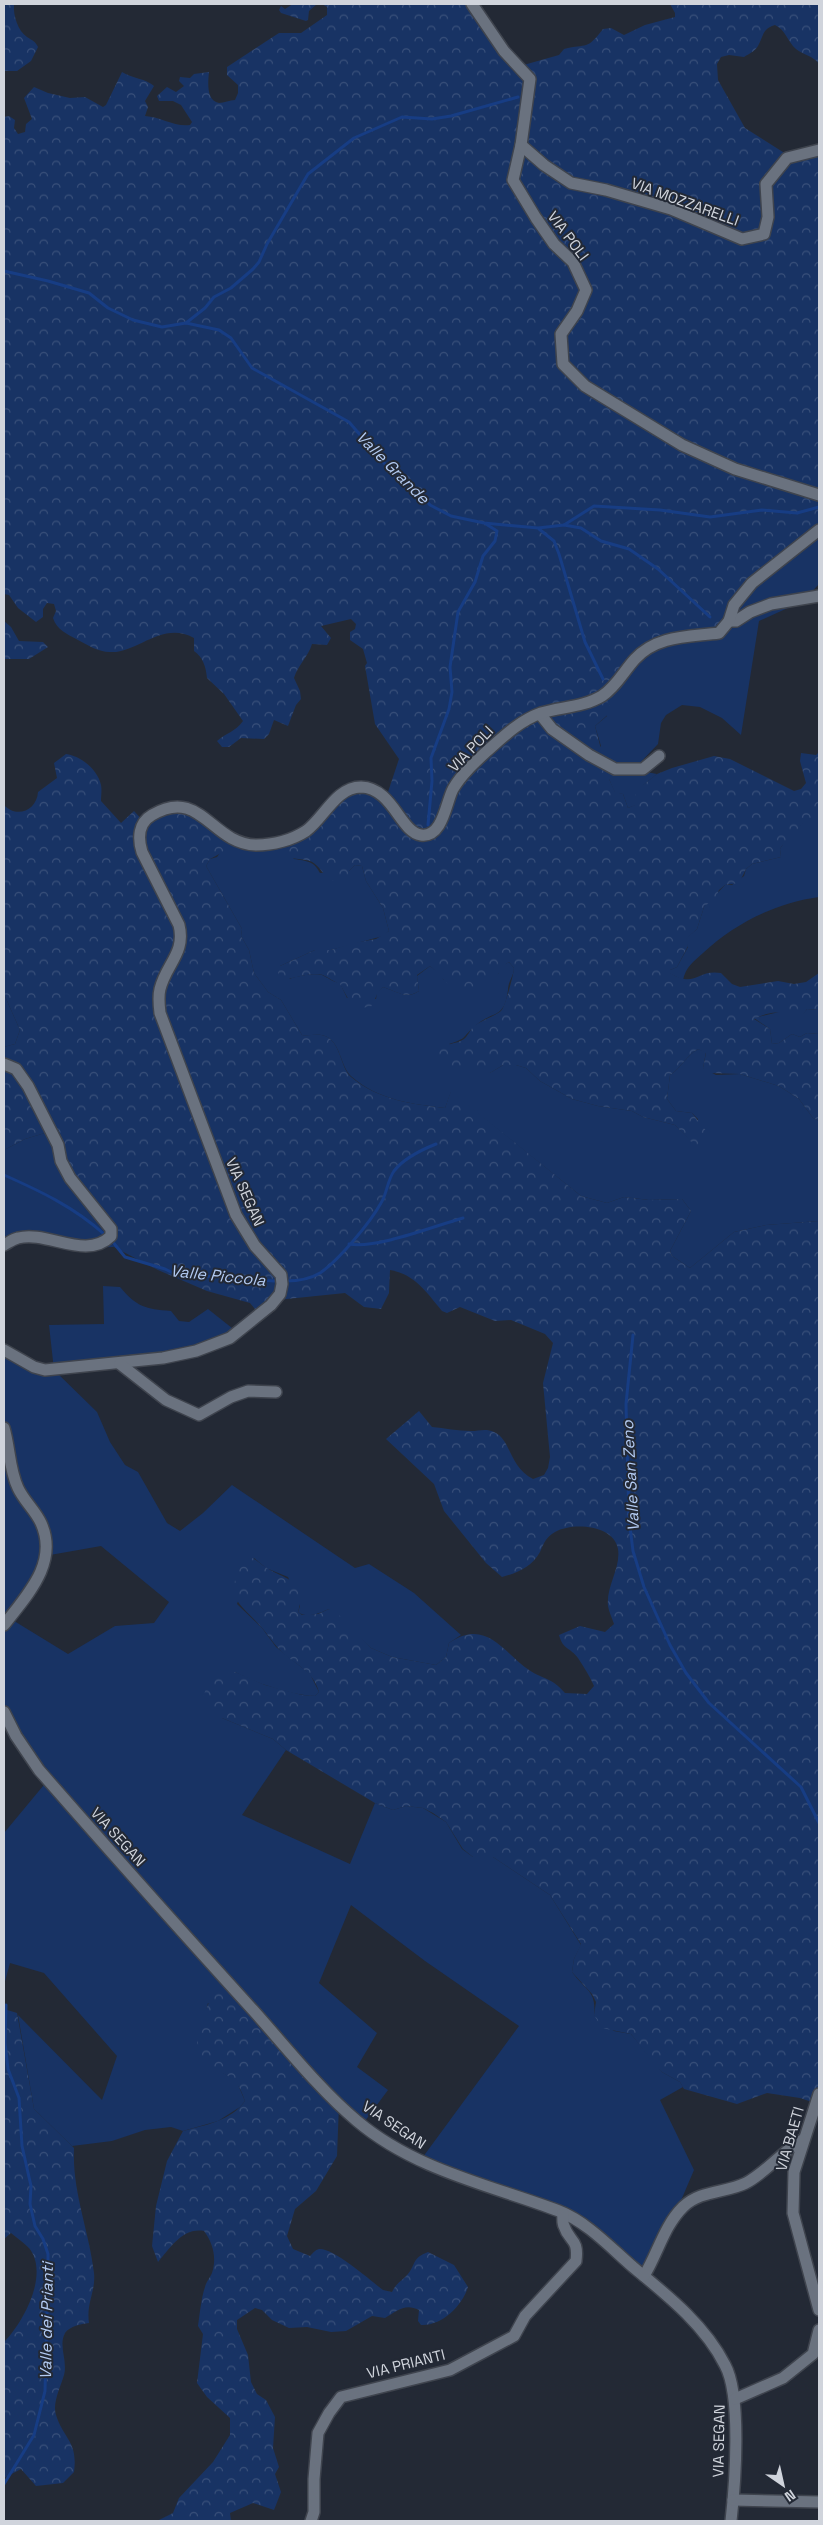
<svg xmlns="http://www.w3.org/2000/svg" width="823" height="2525" font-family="'Space Grotesk',sans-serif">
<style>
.green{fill:#183364;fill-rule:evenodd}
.forest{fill:url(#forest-crowns)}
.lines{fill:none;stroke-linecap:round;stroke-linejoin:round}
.stream{stroke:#173d84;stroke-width:3}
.minor-casing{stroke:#3f444e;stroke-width:14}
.minor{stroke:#6a727f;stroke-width:11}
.labels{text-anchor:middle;stroke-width:4;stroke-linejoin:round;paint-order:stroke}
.street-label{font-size:15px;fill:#d0d4dc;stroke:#232935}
.water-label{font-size:16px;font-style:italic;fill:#b3cbf3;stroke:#232935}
</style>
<defs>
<pattern id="forest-crowns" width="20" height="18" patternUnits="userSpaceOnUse" patternTransform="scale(1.25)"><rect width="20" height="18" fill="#183364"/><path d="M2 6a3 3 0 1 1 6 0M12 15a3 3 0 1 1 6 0" fill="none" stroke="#39507a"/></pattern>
</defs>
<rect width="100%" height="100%" fill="#232935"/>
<g class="green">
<path d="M819,531V584L803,601L759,621L741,735L722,718L700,707L682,705L666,715L661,723L658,744L636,767L641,771L657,774C645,784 635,789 636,805L628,808L623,794L615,793L609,779L599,767H591L588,761L601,746L595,726L607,716L604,695L631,661L737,602Z"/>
<path d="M805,821H819V897C776,903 735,923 703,953C693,962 686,967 683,980L669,973L670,970L677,967L688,947L685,939L697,929L704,907L725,885H732L744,876L746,869L752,864L781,857L780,849C783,843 799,825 805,821Z"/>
<path d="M231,838L278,842L294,859C307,861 314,861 320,873L349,871L355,865L362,866L366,881L383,908L389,931L383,936L331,950H315L280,966L290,979C295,976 317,973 322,975C329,978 332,982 340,983L347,998L376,999L377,992L383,987C397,991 406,1000 419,991L417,976L430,966L439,973L444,980L498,974L502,966L509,962L514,968C514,976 508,981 508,990C504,1021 493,1009 474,1027C461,1038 468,1038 449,1044L490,1073L503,1065H516L526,1068L540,1081L572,1099L598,1106L632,1111L643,1117L675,1125L696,1146L698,1119L692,1113L676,1111L667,1099L670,1075C681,1068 686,1056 698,1049L706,1052L703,1068L716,1075L740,1074L779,1086L799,1099L813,1118L819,1121V1221L766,1225L734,1232L690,1268L672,1256L670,1251L691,1211L682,1199L649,1200L624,1197L607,1203L581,1196L451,1092L445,1108C412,1104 378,1100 352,1077C340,1067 341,1042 325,1036C318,1033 310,1036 302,1035L281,1000L268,992L254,973L249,950L241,936L242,929L206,866L210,859L217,857Z"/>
<polygon points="4,994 20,1030 15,1044 4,1047"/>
<polygon points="807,1009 819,1010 819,1034 807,1033 800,1037 792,1034 779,1043 772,1044 770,1029 754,1018 779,1012 802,1015"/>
<path d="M58,1129L61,1136L60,1161L100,1221L114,1247C100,1247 84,1248 71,1246C43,1242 29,1234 4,1252V1150L25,1139Z"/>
<path d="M103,1286L120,1287C137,1307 145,1309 171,1311L179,1321L189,1322L208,1309L237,1332L201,1349L54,1370L97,1412L110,1442L125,1465L138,1472L167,1523L180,1531L203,1513L232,1485L355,1568L369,1564L414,1593L461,1635L449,1643L446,1657L436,1665L392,1657L371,1648L329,1609C320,1613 307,1619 298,1612L300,1606L288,1577L266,1568L254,1558L237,1604L262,1628L276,1647L310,1674L319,1692L315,1696C291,1695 256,1683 235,1672L222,1718L273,1739L286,1750L242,1815L350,1864L375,1803L393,1810L406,1806L423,1808L446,1822L462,1849L473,1857H493L550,1895L581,1945L574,1959L572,1972C585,1990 597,1991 594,2015L614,2031L631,2034L662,2072L680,2082L683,2087L660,2100L694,2170L648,2278L559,2212L420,2161L519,2026L425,1961L351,1905L319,1983L377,2033L357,2067L388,2090L362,2125L208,2003L202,2026L212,2067L236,2080L245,2101L240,2107L218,2121L183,2131L171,2127L145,2130L112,2141L72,2146L34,2109L18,2015L102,2100L117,2056L44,1973L10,1963L4,1985V1833L48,1780L4,1713V1351L54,1370L49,1325L104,1324ZM101,1546L169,1602L154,1623L115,1626L68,1654L6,1616L50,1555Z"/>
</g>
<g class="forest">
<path d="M4,4L14,5C13,15 18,31 27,37C33,41 35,41 38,47L31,61L17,71H4Z"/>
<polygon points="293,4 317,4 309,11 308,20 306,21 281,13 279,10 281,6 285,9"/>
<path d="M322,4H473L487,27L512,50L520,66L559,55L564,49C588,43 586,51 603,29L611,28L624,35L645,25L675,17V13L670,4H819V64C814,56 803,55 796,49C787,41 786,30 775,25C762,29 764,35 758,46C755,51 749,54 744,57L729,55L721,57L717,64L718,80L745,128L786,154L819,148V531L761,576L715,635L652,646L604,694L612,711L595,726L602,753L588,761L592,767H599L601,760L615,774L609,779L615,792L623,794L628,808L635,805V796L638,789L657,774L672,768L714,756L730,759L794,791L801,789L806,783L800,761L801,753L816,755L819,752V821C798,821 803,824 791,838C787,842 783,843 780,849L781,857L752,864L746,869L739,883L725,885L719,890L716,897L704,907L697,929L686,939L688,946L677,967L670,970V973C696,989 696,969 721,973L732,984L740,987L778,981L794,984L806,982L819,973V1010L807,1009L798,1022L791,1021C782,1007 767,1013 754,1019L770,1029L772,1044L779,1043L792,1034L800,1037L807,1033L819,1034V1121L813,1118L799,1099L779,1086L740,1074L708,1073L703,1068L706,1053L698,1049C686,1056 681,1068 670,1075L667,1099L676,1111L692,1113L707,1132L696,1147L675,1125L643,1117L632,1111L598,1106L572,1099L540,1081L526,1068L516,1065H503L490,1073L468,1071L438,1062C437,1040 453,1047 464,1039C468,1036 470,1030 474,1026C482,1020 493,1017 501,1011C505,1008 514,973 514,968L509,962C502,966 502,971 496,976C481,990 460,997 444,980C439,975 436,971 430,966L417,975L419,991C405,1000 397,991 383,987L378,992L372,1006L357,1009L351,1004L340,984C333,982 325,974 318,974C306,974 294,978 282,980L278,973L280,966L315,950H331L353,943L376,939L389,931L383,908L366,881L362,866L355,865L349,871V878C324,889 325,867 310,861C303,859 294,859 287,857L278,842L303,832L348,787L386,798L399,759L375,724L365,666L367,663L363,649L350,640V632L355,629L356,624L351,619L321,626L331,638L327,645L312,644C308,657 298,665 294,678L300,691L301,699L296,705L288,726L274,720L269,734L264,739L241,738L229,747H222L217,741C226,733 235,732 243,721L224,694L207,678C206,667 203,657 194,651V638C162,620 137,654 110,652C98,652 88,645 78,640C67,634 57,630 53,618L56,611L54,604L47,603L43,609V617L36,622L18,608L9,595L4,594V117L9,116L15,120L14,128L18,134L25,132L26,124L32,119L24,98L34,87L48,93L70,98L85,97L103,107L106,105L122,72C131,78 147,79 154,86L145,101L148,107L145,116C161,117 174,127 190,125L192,122L181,105L173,101H159L157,96L167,87L176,92L184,86L179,81L180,77L190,78L194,74L209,72C208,82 206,101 219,103C224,103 230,100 235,100L238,93V85L227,75V67L279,33H301L327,15V7Z"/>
<polygon points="4,621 11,627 19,641 43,642 48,647 29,659 4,659"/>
<path d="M66,754C81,756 98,770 101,785C102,790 101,796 101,801L121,823L134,811L144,822L183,806L231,838L223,852L210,859L206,866L242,929L241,936L249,950L254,973L268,992L281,1000L302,1035C310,1036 318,1033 325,1036C341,1042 340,1067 351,1077C378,1100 412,1104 445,1108L451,1091L581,1196L607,1203L624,1197L649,1200L682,1199L691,1211L670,1251L672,1256L690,1268L734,1232L766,1225L819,1221V2093L815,2103L800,2098L767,2093L737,2104L684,2089L680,2082L662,2072L655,2065L631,2034L602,2028L594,2015L596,2002L592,1994L572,1972L574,1959L581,1944L550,1895L493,1857H473L463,1849L446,1822L433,1813L423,1808L406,1806L393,1810L375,1803L286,1750L273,1739L222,1718L202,1700L209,1680L220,1674L235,1672L265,1685L302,1695L315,1696L319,1692C314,1674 302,1668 289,1658C278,1650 271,1639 263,1629C237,1599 226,1603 241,1559L247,1556C256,1558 259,1564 267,1568C288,1581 307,1580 298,1612L302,1615L318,1614L329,1609L335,1611L371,1648L392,1657L436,1665L446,1657L449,1643C486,1618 502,1651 529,1670C544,1680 551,1677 565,1693L587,1694L594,1686C590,1677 584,1667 578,1658C570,1647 563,1650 559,1635L580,1626L605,1632L614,1624C612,1618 609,1612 608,1606C606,1586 621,1568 618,1549C614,1525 573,1522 555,1532C546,1537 544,1543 540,1552C532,1567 517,1573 502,1577L486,1563L444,1511L434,1484L386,1439L419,1411L432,1427C444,1428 458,1431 471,1431C479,1431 486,1428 494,1432C511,1439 509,1467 533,1479L544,1475L548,1468L550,1457L543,1383L553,1343L545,1334L511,1320L495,1321L460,1307L447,1313L442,1311C427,1293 415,1274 390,1270L389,1293L381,1309L364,1307L345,1293L277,1300L260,1315L250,1303L207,1291L158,1270L114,1247L100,1221L60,1161L61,1136L58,1129L25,1139L4,1150V1047L15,1044L20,1030L4,994V805C17,819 37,810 38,792L57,778L54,763Z"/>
<path d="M223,1980L339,2104L337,2156L316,2191L295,2209L287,2236L293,2249L310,2256C313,2253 315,2250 319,2249C334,2248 370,2280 383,2290L392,2292C396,2283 402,2281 408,2274C416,2264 412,2258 428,2252L454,2265L468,2287C462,2306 442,2326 421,2325L418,2321L419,2310C405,2303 397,2311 385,2318L372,2316L346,2331L331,2332L307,2327L289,2328L272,2320L262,2310L255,2308L237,2320V2329L248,2355L251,2382L257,2394L266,2400L275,2417L273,2448L279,2467L275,2474L281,2492L274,2510L253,2503L230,2513L231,2521H157L173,2513L179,2498L213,2462L230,2435V2418L207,2397L197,2383L203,2334L198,2326C200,2313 201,2299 205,2287C206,2282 210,2278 212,2273C217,2258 213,2243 204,2231C183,2227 170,2248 158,2262L152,2246L156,2206L167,2161L183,2131C205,2125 231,2121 245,2101C234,2066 219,2080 202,2059C187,2039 211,1996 223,1980Z"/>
<path d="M4,2009L17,2013L34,2109L74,2148C72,2192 89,2230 94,2273C96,2291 86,2303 89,2323C81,2324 70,2326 65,2333C58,2346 68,2361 64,2375C61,2386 52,2403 56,2415C64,2440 78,2441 74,2472L63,2483L36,2486L21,2469L4,2478V2342C23,2323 50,2274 29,2248C24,2243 17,2238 11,2233L4,2239Z"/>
</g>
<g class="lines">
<g class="stream">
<polyline points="4,271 48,281 89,293 108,308 133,320 162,327 186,323 219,330 231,338 252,368 349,422 385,464 419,492 430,505 451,516 484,523 538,528 564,525 594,506 660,510 710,517 762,510 797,513 819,507"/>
<polyline points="186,323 205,308 214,297 231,288 253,269 259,262 267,244 308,174 354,138 402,117 432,119 451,116 518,97"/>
<polyline points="564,525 581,528 601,541 629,549 658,569 710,617"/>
<polyline points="539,529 554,541 559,554 585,642 603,679"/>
<polyline points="428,825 432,781 431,758 449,709 452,692 450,667 458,612 475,582 483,556 495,541 497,531 486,524"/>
<path d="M4,1175C40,1191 74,1207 104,1234"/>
<polyline points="112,1241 125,1257 165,1269 175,1274 274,1281"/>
<path d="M349,1244C377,1249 434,1226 463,1218"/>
<path d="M286,1281C298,1281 310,1279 320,1273C338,1261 370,1223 381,1203C387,1194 387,1181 394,1171C404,1158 421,1150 436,1144"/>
<polyline points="633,1335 626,1404 629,1519 633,1551 644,1587 670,1645 686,1673 709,1703 801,1787 819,1823"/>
<polyline points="4,2484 34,2435 45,2391 48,2271 48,2254 43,2239 35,2226 30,2204 31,2186 22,2146 19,2098 8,2069 5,2043 6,2005"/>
</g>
<g class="minor-casing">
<g id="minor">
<polyline points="472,4 504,51 530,79 521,145 513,180 536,218 554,244 573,262 586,290 577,311 561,334 563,364 585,386 682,445 735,469 819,495"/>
<polyline points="521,145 544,165 571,183 606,190 671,209 742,239 764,234 768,217 766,184 787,158 819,150"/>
<polyline points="729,621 736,621 750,612 771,604 819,596"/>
<polyline points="540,714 552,729 589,755 615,769 643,769 659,756"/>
<path d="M4,1064L16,1069L28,1086L58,1145L61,1161L70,1178L111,1229V1236C86,1261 47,1230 18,1238C13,1239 8,1243 4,1245"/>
<path d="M4,1350L34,1367L45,1370L163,1358L196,1351L230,1338L271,1305L280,1294L282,1284L281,1275L255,1246L236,1215L160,1013C159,1005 158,997 160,989C166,964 186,953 179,925L142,852C138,839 138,823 152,815C201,786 211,844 256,845C273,845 292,840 306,831C324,818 336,787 361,787C393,788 400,832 421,835C443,838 446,802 453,789C461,775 474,763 486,752C503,737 519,721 541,713C561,707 584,707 602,696C616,687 624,671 635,659C657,635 689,637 719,633L729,621L734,605L752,583L819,530"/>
<polyline points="120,1364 166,1400 199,1415 231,1397 248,1391 276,1392"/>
<path d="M4,1428C10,1448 9,1469 18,1488C24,1501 35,1510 41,1523C59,1563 27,1595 4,1625"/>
<path d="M4,1712L16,1736L39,1770C110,1851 181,1931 253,2010C286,2047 319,2089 357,2121C415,2170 490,2185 559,2211C587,2222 611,2248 633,2267C667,2295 705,2325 725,2365C742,2396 735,2485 731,2521"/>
<polyline points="819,2094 794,2172 793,2213 819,2310"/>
<path d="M644,2276C658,2253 664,2226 683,2207C700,2190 726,2193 746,2183C768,2171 782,2151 804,2139"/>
<polyline points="735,2399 783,2378 813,2354 819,2330"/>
<polyline points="733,2500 819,2502"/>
<path d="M311,2521L314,2512V2479L318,2433L329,2413L341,2397L450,2370L514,2336L525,2316L576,2261C579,2238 569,2242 564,2226C562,2222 563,2216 563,2213"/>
</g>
</g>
<use href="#minor" class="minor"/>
</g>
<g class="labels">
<g class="street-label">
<text transform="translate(685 202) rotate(20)" y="5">VIA MOZZARELLI</text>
<text transform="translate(568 236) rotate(53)" y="5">VIA POLI</text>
<text transform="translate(471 749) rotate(-46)" y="5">VIA POLI</text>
<text transform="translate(245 1192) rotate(66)" y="5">VIA SEGAN</text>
<text transform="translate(118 1837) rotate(48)" y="5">VIA SEGAN</text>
<text transform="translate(394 2125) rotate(34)" y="5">VIA SEGAN</text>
<text transform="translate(790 2139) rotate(-74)" y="5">VIA BAETI</text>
<text transform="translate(406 2364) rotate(-14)" y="5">VIA PRIANTI</text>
<text transform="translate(719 2441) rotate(-89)" y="5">VIA SEGAN</text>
</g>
<g class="water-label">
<text transform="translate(393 467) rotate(45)" y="6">Valle Grande</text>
<text transform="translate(218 1275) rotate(6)" y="6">Valle Piccola</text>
<text transform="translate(630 1476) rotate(-93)" y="6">Valle San Zeno</text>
<text transform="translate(46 2321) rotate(-89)" y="6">Valle dei Prianti</text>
</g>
</g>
<rect width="823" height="2525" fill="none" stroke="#d0d4dc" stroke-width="10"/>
<g transform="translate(783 2485) rotate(146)" stroke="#232935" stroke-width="4" paint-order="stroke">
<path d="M0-4L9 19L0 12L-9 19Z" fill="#d0d4dc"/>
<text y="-8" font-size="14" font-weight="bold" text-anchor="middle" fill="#d0d4dc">N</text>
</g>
</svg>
